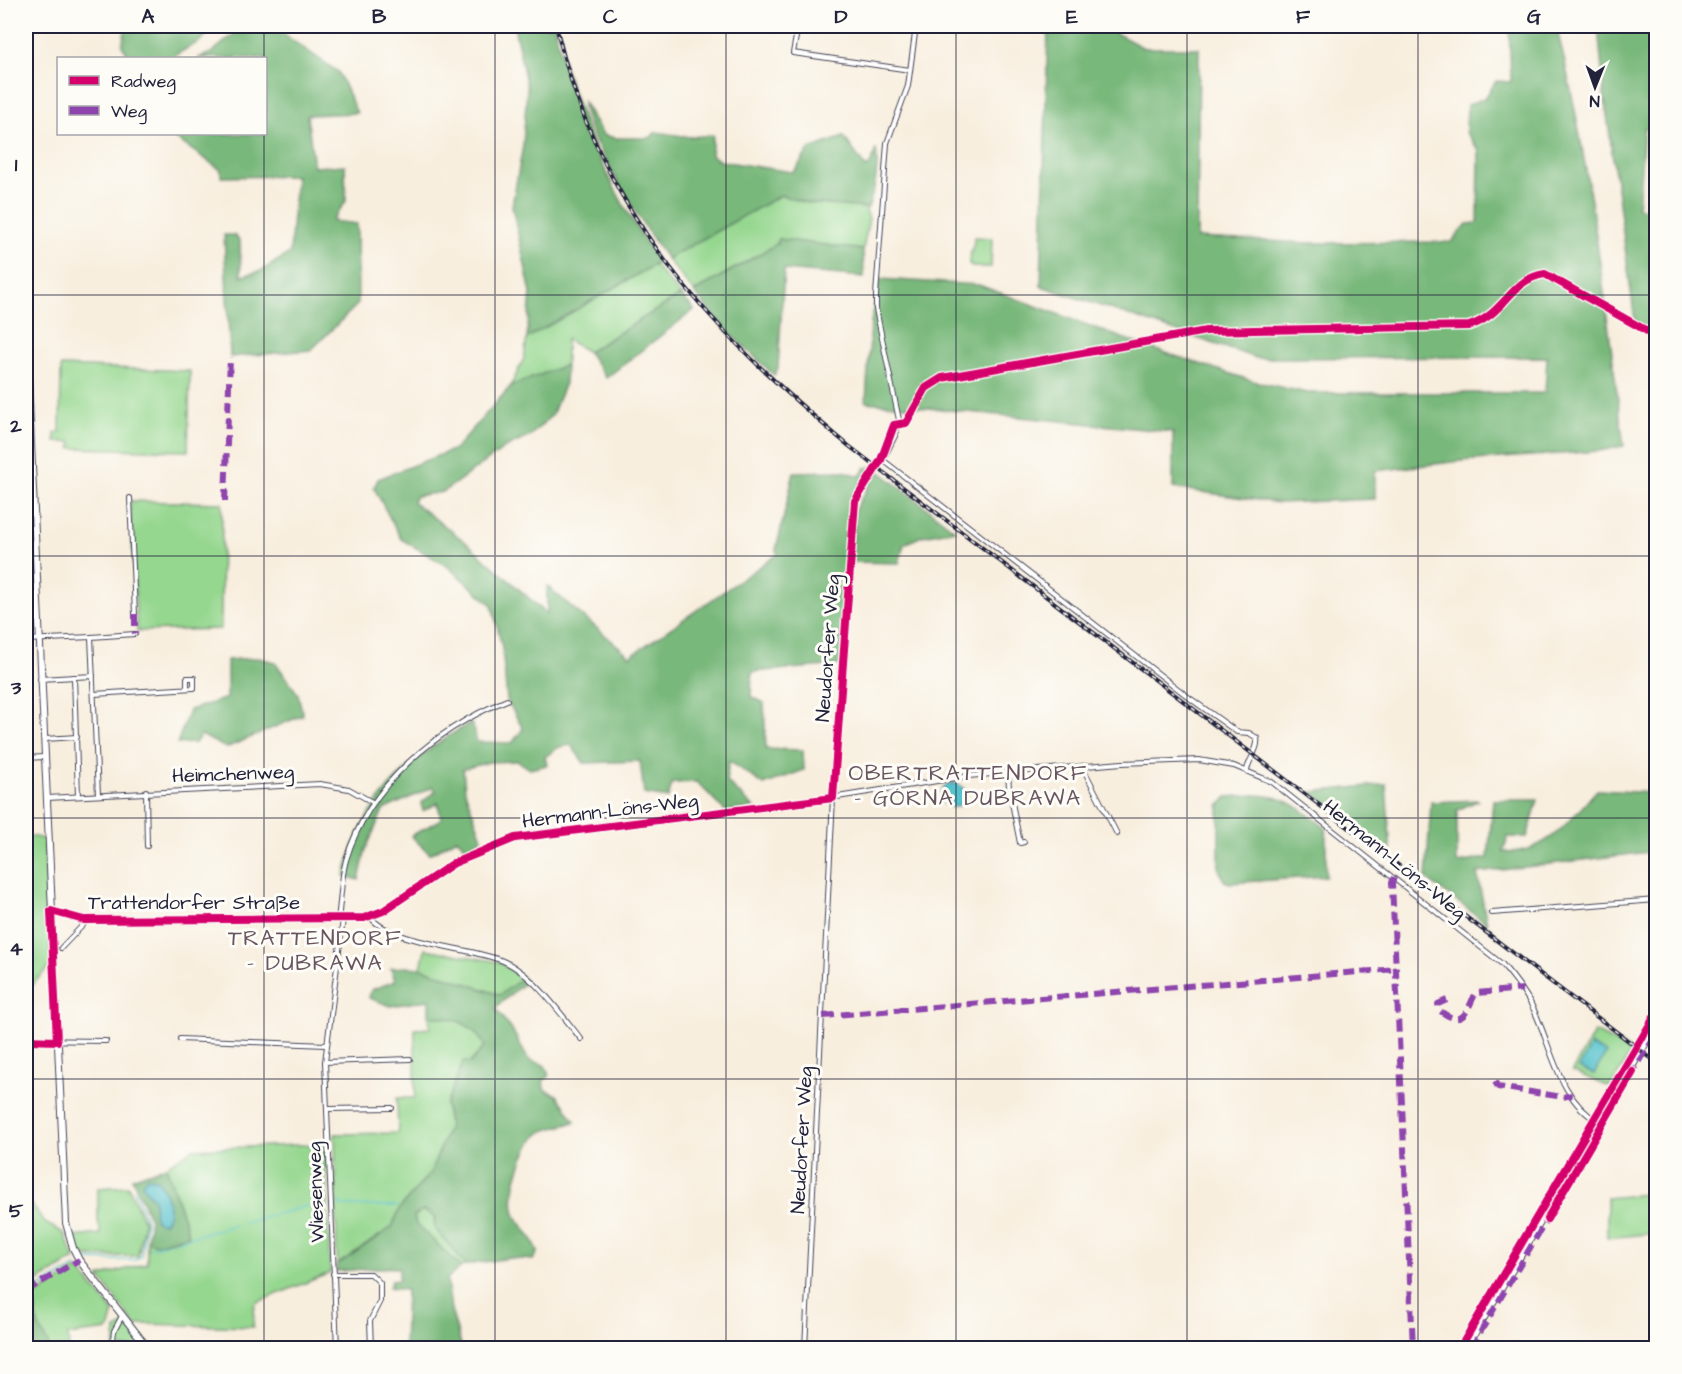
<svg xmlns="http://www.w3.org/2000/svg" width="1682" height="1374" font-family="'Architects Daughter',sans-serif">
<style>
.green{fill:#95d78f;stroke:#5c7c65;stroke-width:1.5}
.forest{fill:#78b87a;stroke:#4d6d5a;stroke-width:1.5}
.water{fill:#54c2cc;stroke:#3b7284;stroke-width:1.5}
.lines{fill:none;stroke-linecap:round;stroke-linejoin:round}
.stream{stroke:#54c2cc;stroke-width:1.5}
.street-casing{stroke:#424153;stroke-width:6}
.secondary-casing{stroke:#424153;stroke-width:8}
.primary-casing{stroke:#424153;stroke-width:8}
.street{stroke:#fff;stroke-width:4}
.secondary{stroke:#fff;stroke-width:6}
.primary{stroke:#fff;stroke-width:6}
.rail-casing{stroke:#22223b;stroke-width:4}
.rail{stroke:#fdfcf7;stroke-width:1.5;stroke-dasharray:4.5;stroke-linecap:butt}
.quiet{stroke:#8e44ad;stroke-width:6;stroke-dasharray:12 6;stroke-linecap:butt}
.cycleway-casing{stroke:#fdfcf7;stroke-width:11}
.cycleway{stroke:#d6006c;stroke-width:8}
.grid{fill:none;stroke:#22223b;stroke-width:1.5;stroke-opacity:0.55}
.labels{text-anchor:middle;stroke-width:6;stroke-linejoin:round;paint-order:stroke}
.street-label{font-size:20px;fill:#22223b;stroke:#fdfcf7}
.quarter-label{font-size:22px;letter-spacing:1.5px;fill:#685560;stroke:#fdfcf7}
.neatline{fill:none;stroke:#22223b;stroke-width:2}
.grid-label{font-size:20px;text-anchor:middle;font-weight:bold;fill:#22223b}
</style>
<rect width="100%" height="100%" fill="#fdfcf7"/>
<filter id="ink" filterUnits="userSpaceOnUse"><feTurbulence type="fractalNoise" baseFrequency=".0167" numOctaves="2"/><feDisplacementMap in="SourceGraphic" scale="12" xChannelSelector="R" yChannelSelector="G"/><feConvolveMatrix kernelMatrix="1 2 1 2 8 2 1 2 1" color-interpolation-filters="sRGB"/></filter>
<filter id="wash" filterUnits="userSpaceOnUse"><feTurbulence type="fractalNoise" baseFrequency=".008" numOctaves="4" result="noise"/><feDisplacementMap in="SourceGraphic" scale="24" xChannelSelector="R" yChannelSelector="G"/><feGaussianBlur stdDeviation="1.35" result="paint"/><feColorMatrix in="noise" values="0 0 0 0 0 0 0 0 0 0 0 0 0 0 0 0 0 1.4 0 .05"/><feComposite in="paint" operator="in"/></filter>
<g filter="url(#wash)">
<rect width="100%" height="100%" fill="#f8eede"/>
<g class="green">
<polygon points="781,195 807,203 865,208 869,218 863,250 779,239 777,244 694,292 667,259"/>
<path d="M974,237L992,238L991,267H972L969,264C968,255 975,248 974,237Z"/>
<polygon points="654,265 681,295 588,352 566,339 566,365 511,386 524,358 527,338"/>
<polygon points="61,366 190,371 188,451 71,448 72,442 55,442 55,433 60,432"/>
<polygon points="130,501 222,503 221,629 137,631"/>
<polygon points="26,835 44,839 51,965 31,986 26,986"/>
<polygon points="425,949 499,962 523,978 500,995 421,968"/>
<path d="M429,1016C458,1018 470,1020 485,1046L470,1063L464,1062L446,1105L449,1126L431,1172L400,1208L392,1227L337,1265L335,1134L398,1133L397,1098H415V1029L430,1028Z"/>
<polygon points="1595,1032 1632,1051 1610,1087 1572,1071"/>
<polygon points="325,1144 330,1273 255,1303 253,1327 142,1324 136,1326 99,1277 147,1263 147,1241 156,1244 189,1235 166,1166 193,1149"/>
<polygon points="128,1186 144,1221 138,1256 81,1257 75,1237 101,1234 98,1221 98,1188"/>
<polygon points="1656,1193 1656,1233 1607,1238 1607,1198"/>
<polygon points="26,1197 45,1223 64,1233 75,1259 26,1288"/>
<polygon points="424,1210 435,1217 434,1227 466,1265 461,1267 415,1224 414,1216"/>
<polygon points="78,1269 114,1312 109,1330 68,1335 69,1348 49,1348 38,1325 33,1297"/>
<polygon points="126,1323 143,1348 114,1348 116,1330"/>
</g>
<g class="forest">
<polygon points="126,26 217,26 199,42 170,58 131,58 122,46"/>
<polygon points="244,26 279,26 276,29 338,72 357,113 307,115 314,167 345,165 346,201 332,221 357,224 358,304 311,350 230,357 224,235 234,235 240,241 241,276 261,271 290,253 296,176 221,177 221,170 169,134 266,134 266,58 198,58 211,53"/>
<path d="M514,26H554C574,111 609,190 659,262L527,338L531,293L512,206L523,146L527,88Z"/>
<path d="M1048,26H1102L1144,48H1199L1197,238L1311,243L1451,242L1467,224L1478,223L1479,151L1466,132L1467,105L1485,98L1496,81L1511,82L1509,26H1556C1591,162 1605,307 1624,446L1599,451L1461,461L1375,471V499L1279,503L1173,488V432L866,402L871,322L880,279L979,285L1141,345L1253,381L1307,393H1545L1547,357L1256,358L1041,286Z"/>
<polygon points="1598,26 1656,26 1656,129 1644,128 1638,208 1656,210 1656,330 1653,331 1635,321 1604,93"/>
<path d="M583,102L603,135L615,138H650L656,132L690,137L713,135L711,154L720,161L792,172L797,168L809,149L844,137L866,168L870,165L876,149C879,170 875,188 868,208L807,203L781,195L667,259C648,233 581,129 583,102Z"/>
<polygon points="779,239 863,250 864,277 784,270 778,368 774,375 726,330 694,292 777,244"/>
<polygon points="681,295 694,310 606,378 588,352"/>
<path d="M566,365L565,383L552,415L530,436L505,448L443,492L416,496L413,502L467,543L547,614V586L630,656L778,554L776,550L794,472L844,471L860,476L865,468L874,467L853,499L850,511L840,665L752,672L751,696L764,703L766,749L803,750L804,770L764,785L729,761L726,781L754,808L725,811L697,782L672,783L668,798L644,794L640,761L584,763L571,745L559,747L545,757L547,765L530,769L518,761L489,762L463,769L465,791L482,838L467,849L457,838L430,854L411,836L441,819L438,803L423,811L421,803L436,791L433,787L383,810L366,849L359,880L345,876C358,807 410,756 469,724H472L477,742L512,743L523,729L507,700L502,647L492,605L447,566L401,539L374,488L378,479L455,449L511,386Z"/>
<polygon points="878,470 955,530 922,536 904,544 899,563 851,562 855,509"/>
<polygon points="258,658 275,662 298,694 303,715 226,748 201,735 195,743 177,744 189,710 227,698 227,660"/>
<polygon points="1386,784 1391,854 1311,792"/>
<path d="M1597,790L1656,793V851L1477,873L1487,923L1426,879L1431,802L1479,800L1457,810V863L1488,858L1493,800H1538L1527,837H1508L1503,852C1547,854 1570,820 1597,790Z"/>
<path d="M1254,795C1288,795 1300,809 1326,828V876L1230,883L1224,881L1219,869V806L1227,797Z"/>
<path d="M408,967L421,968L500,995L523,978L525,982L495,1008L512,1030L528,1059C540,1067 545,1058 549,1077L543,1081L545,1090L557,1095L575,1121C565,1127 548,1127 540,1133C523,1146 507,1197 516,1216C523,1229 534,1237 538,1252L533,1260L509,1258L466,1265L434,1227L435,1217L424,1210L414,1216L416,1224L461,1267L447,1279L451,1310L462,1348H404L406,1290L389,1288L391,1281L399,1280V1268C377,1266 358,1271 336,1271L337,1265L392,1227L400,1208L431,1172L449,1126L446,1105L463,1062L470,1063L485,1046C472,1022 455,1018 429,1016V1000L391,1006L369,998L371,990L395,981L391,968Z"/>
<polygon points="166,1166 189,1235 156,1244 147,1241 150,1219 132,1178"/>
<polygon points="33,1297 38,1325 50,1348 26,1348 26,1301"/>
</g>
<g class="water">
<circle cx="953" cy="795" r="12"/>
<polygon points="1591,1045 1606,1053 1594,1074 1579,1068"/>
<path d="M147,1177L158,1180C166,1194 175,1209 164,1223L155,1221L154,1199L146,1191L142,1183Z"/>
</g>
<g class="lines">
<g class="stream">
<polyline points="340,1201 340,1206 397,1206"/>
<polyline points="244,1223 326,1201"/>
<polyline points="150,1248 235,1225"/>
<polyline points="87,1260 135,1260 141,1256 146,1220 134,1190"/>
<polyline points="26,1295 76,1267"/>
</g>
</g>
</g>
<g filter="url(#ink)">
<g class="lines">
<g class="street-casing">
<g id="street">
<polyline points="798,26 793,53 910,70"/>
<path d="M916,26L908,86L887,143L876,295V309L899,420L895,436L883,460L1191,699L1237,732L1249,733L1257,738C1259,749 1249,759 1247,770"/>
<polyline points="130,498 135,614"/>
<polyline points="91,637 135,634"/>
<polyline points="26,640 91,637 98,795"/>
<polyline points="74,677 78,796"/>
<polyline points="40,679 93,676"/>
<polyline points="94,694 194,688 194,678 187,678 187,688"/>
<polyline points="45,739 77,737"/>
<polyline points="26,758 44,757"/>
<polyline points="1082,766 1117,834"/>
<polyline points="1008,772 1009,788 1020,843 1024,842"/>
<polyline points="146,791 147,846"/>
<polyline points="47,798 320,784 349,789 372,802"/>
<path d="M51,911L84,920L364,918L383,911L454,863L515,838L794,804L968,776L1122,763L1199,760L1234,766L1272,782L1502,964C1515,979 1526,993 1534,1010C1552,1048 1559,1100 1599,1122"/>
<polyline points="1492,913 1656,900"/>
<path d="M370,917C393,944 469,947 503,961C532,973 562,1015 581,1039"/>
<path d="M338,919C341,899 341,878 346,860C369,784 436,729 507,700"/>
<polyline points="61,948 84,924 84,920"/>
<polyline points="180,1039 326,1045"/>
<polyline points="26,1040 106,1041"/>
<polyline points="325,1062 410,1059"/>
<polyline points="327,1109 392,1108"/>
<polyline points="333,1274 371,1274 380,1283 380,1301 370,1321 371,1348"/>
<polyline points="112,1348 114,1331 122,1316"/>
<polyline points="271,1348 271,1345 337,1344"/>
<polyline points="337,1348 325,1062 343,919"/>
<polyline points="805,1348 833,798 855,501"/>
</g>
</g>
<g class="secondary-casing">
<polyline id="secondary" points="26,333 66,1223 73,1248 79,1260 148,1348"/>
</g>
<g class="primary-casing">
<polyline id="primary" points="1466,1348 1656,1026"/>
</g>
<use href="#street" class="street"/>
<use href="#secondary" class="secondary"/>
<use href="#primary" class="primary"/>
<g class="rail-casing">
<path id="rail" d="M556,26C598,210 708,329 849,446L1656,1062"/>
</g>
<use href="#rail" class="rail"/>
<g class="quiet">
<polyline points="225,501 230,357"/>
<polyline points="135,614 135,634"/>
<polyline points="1394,877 1392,883 1413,1348"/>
<path d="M1447,1000L1438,1004L1439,1010C1466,1031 1467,1007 1476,993L1523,989"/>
<polyline points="823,1016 1396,969"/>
<polyline points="1630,1077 1656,1035"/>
<polyline points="1495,1082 1498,1087 1563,1097 1572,1095"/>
<polyline points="26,1291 79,1260"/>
<polyline points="1471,1348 1550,1214"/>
</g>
<g class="cycleway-casing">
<g id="cycleway">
<path d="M26,1040L57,1041L51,911L84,920L364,918L383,911L454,863L515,838L833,798L855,501L881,460L894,425L906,423L926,388L942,378L1206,331L1469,326C1505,315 1511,278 1545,274L1656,336"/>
<polyline points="1547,1219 1633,1072"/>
<polyline points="1460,1348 1656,1014"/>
</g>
</g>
<use href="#cycleway" class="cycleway"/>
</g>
</g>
<path class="grid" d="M264,26V58M495,26V1348M726,26V1348M956,26V1348M1187,26V1348M1418,26V1348M264,134V1348M26,295H1656M26,556H1656M26,818H1656M26,1079H1656"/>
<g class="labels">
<g class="street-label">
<text transform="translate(827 648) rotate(-86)" y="7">Neudorfer Weg</text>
<text transform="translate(233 773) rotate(-2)" y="7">Heimchenweg</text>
<text transform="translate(610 810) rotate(-7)" y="7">Hermann-Löns-Weg</text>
<text transform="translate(1395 859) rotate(39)" y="7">Hermann-Löns-Weg</text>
<text x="194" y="909">Trattendorfer Straße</text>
<text transform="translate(801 1140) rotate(-87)" y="7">Neudorfer Weg</text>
<text transform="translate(315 1192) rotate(-92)" y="7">Wiesenweg</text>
</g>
<g class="quarter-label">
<text x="968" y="780">OBERTRATTENDORF<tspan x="968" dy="25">- GÓRNA DUBRAWA</tspan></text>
<text x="315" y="945">TRATTENDORF<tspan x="315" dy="25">- DUBRAWA</tspan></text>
</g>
</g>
<rect width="1682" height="1374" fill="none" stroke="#fdfcf7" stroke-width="66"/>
<rect x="57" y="57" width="210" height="78" fill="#fdfcf7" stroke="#a5a5ac" stroke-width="1.5"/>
<rect x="69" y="76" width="30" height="9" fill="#d6006c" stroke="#a5a5ac" stroke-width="1.5"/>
<text x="111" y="87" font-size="18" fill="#22223b">Radweg</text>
<rect x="69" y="106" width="30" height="9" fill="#8e44ad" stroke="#a5a5ac" stroke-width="1.5"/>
<text x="111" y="117" font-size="18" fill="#22223b">Weg</text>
<g transform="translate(1595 87) rotate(181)" stroke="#fdfcf7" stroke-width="4.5" paint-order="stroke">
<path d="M0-4.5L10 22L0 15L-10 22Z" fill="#22223b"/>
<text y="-9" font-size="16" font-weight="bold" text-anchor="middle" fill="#22223b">N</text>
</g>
<rect x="33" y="33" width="1616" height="1308" class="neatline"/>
<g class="grid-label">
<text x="148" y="23">A</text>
<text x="379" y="23">B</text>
<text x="610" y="23">C</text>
<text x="841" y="23">D</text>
<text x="1072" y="23">E</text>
<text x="1303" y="23">F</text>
<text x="1534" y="23">G</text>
<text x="16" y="171">1</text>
<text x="16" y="432">2</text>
<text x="16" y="694">3</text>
<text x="16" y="955">4</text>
<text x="16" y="1217">5</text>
</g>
</svg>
